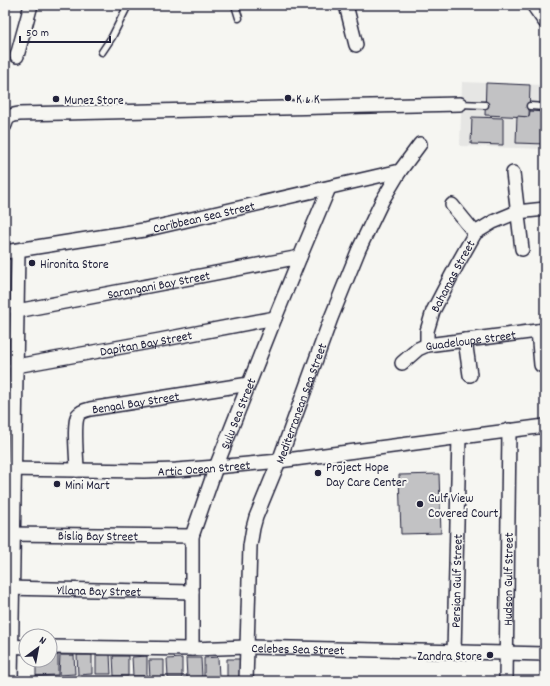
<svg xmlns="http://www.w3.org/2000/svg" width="550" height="686" font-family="Dekko,sans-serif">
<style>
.built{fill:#e6e6e4}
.building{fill:#c2c2c4;stroke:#22223b}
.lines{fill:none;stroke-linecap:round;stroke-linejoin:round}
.lane-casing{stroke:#22223b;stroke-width:9}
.street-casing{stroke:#22223b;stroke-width:16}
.lane{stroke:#f6f6f2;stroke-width:6}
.street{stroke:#f6f6f2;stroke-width:13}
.poi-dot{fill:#22223b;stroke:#f6f6f2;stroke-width:1.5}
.labels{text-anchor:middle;stroke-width:4;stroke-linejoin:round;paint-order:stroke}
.poi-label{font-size:13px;fill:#22223b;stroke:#f6f6f2;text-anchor:start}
.street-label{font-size:13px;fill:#22223b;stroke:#f6f6f2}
</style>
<rect width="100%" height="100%" fill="#f6f6f2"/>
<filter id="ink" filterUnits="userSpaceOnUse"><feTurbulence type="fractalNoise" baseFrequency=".025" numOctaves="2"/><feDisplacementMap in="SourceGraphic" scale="8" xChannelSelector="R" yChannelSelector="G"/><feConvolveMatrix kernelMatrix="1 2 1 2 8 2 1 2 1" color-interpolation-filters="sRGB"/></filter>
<g filter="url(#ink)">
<polygon class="built" points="462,82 545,85 545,149 460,146"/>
<g class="building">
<polygon points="486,83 530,85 529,117 485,115"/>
<polygon points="530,111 545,112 545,144 516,143 517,116 529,117"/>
<polygon points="472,117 503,118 503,145 471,144"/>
<polygon points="439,474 441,533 401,534 399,475"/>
<polygon points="110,654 111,674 96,674 96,655"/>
<polygon points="50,655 58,655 58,675 36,676 36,660 50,660"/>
<polygon points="60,655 74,655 75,674 59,675"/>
<polygon points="77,655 92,655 92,674 78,675"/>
<polygon points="113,656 128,656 128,676 114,676"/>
<polygon points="147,656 147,676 133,676 132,657"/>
<polygon points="218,657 219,677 204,677 204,658"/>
<polygon points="182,658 182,678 168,678 167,659"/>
<polygon points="186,658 201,658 202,677 187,678"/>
<polygon points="227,659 242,659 242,678 227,679"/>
<polygon points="149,660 164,660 164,679 150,679"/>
<polygon points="35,677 57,678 57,681 35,681"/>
</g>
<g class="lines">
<g class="lane-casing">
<g id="lane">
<polyline points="235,5 239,18"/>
<polyline points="102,52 112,37 128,5"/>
<polyline points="460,104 485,105"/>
<polyline points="530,106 545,107"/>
</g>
</g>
<g class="street-casing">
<g id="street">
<polyline points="346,5 356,45"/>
<polyline points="533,5 545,22"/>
<polyline points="17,56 31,5"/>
<path d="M5,125C7,117 11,115 19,114L460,104"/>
<polyline points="513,173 522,249"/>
<polyline points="452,205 475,233"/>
<path id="s1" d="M5,252L144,230L400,171"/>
<path id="s2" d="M17,311L300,257"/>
<polyline points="538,331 541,365"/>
<polyline points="465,340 470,375"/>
<path id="s3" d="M427,345V331L433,311L457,265L475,233L493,222L517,212L545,209"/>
<path id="s4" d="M402,363L418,349L427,345L545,330"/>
<path id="s5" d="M16,366L160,340L275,318"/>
<path id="s6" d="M5,469L144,471L176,470L216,467L279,461L545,426"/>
<path id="s7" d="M77,470C77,459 73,424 78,415C81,411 86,410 90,409L249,384"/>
<path id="s8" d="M6,534L192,536"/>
<path id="s9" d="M5,588L192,592"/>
<polyline points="5,646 26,647"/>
<path id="s10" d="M50,647L192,649L246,647L545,654"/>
<path id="s11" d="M192,649V536L216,467L275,318L300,257L329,188"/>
<path id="s12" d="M454,653L459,437"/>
<polyline points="11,681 18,251"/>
<path id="s13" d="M246,681L250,546L253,528L256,517L279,461L331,318L359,249L382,201L400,171L420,144"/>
<path id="s14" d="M506,681L509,430"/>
</g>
</g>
<use href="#lane" class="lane"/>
<use href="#street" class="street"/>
</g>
</g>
<g class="poi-dot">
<circle cx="288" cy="98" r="4"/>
<circle cx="56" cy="99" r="4"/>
<circle cx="32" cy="263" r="4"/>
<circle cx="318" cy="473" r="4"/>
<circle cx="57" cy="484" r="4"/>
<circle cx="420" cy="504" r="4"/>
<circle cx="490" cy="655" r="4"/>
</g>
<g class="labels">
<g class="poi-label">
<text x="296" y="103">K &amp; K</text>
<text x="64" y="104">Munez Store</text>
<text x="40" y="268">Hironita Store</text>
<text x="326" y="471">Project Hope<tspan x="326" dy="15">Day Care Center</tspan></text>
<text x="65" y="489">Mini Mart</text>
<text x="428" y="502">Gulf View<tspan x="428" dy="15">Covered Court</tspan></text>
<text x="482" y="660" text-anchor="end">Zandra Store</text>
</g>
<g class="street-label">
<text dy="5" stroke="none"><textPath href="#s1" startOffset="202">Caribbean Sea Street</textPath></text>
<text dy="5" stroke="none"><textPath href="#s3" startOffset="75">Bahamas Street</textPath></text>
<text dy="5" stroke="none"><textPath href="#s2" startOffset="144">Sarangani Bay Street</textPath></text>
<text dy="5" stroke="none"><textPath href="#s4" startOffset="75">Guadeloupe Street</textPath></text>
<text dy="5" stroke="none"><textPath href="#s5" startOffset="132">Dapitan Bay Street</textPath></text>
<text dy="5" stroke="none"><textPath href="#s7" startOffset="115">Bengal Bay Street</textPath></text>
<text dy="5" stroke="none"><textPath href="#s13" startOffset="287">Mediterranean Sea Street</textPath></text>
<text dy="5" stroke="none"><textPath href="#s11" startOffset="244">Sulu Sea Street</textPath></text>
<text dy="5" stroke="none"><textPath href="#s6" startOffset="199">Artic Ocean Street</textPath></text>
<text dy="5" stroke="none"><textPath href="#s8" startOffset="92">Bislig Bay Street</textPath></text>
<text dy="5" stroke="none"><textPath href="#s14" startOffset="102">Hudson Gulf Street</textPath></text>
<text dy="5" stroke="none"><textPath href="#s12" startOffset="72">Persian Gulf Street</textPath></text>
<text dy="5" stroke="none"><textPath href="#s9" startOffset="94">Yllana Bay Street</textPath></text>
<text dy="5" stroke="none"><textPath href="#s10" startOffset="248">Celebes Sea Street</textPath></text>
</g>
</g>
<rect width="550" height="686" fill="none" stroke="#f6f6f2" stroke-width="20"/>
<rect x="10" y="10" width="530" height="666" fill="none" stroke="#22223b" stroke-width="1.5" filter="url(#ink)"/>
<g transform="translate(38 648) rotate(32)"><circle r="19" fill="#f6f6f2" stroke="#a1a1a9"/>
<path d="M0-3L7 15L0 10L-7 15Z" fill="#22223b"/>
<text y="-6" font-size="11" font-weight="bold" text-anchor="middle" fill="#22223b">N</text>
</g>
<path d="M20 36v6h90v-6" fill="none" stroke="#22223b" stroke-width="2"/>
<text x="26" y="36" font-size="12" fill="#22223b" stroke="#f6f6f2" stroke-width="3" paint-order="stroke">50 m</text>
</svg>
